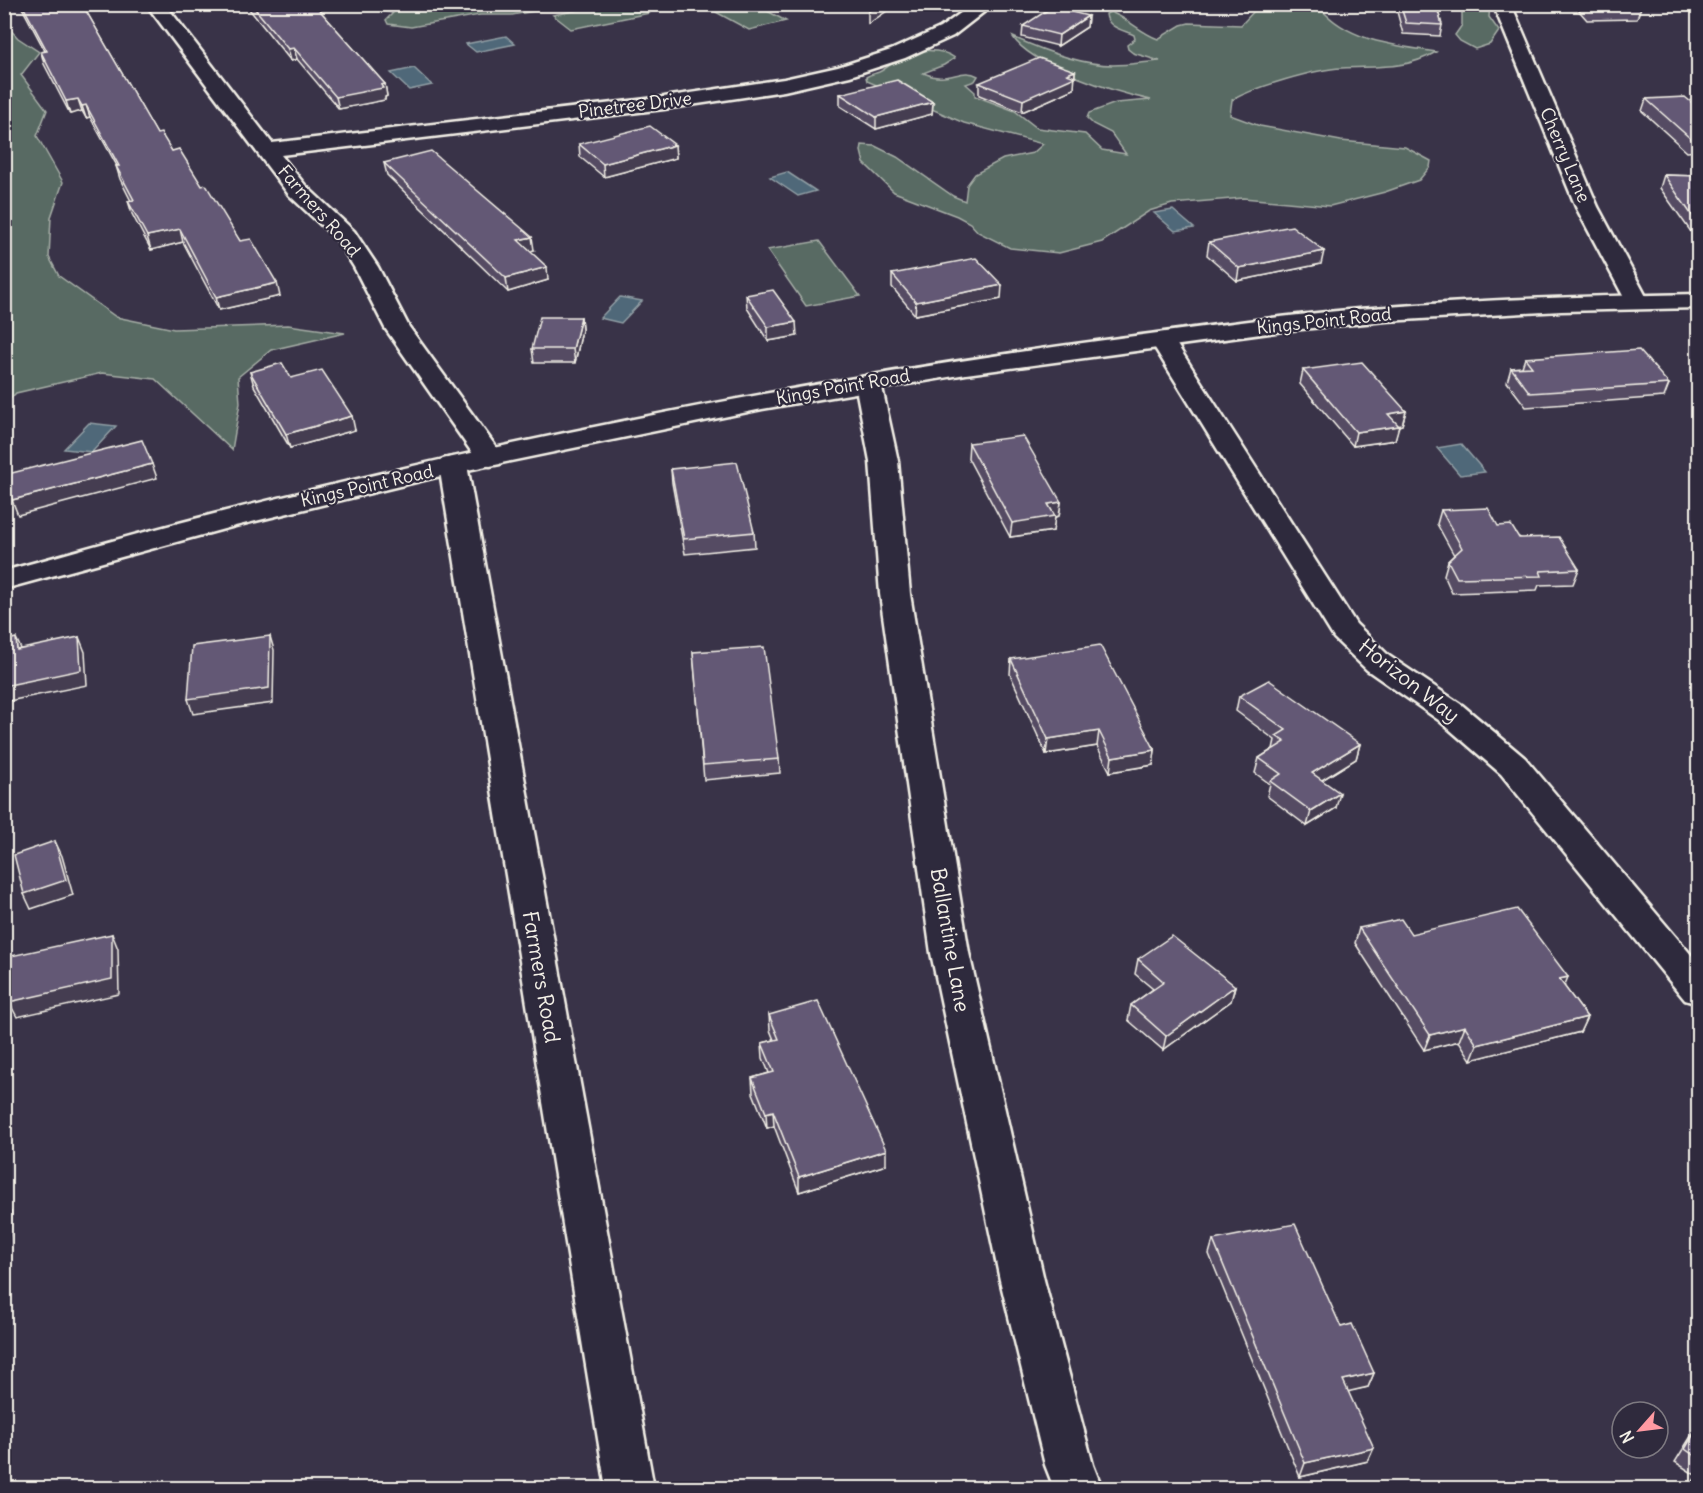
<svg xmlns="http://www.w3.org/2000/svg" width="1703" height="1493" font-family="Delius,sans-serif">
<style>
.green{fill:#586b64;stroke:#a6aea6;stroke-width:1.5}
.water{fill:#4f6879;stroke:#919fa5;stroke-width:1.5}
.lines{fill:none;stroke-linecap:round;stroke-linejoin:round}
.minor-casing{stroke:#f4f1e8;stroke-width:5}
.secondary-casing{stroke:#f4f1e8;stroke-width:5}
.minor{fill:#2f2a3d;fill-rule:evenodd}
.secondary{fill:#2f2a3d;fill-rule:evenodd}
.wall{fill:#554c64;stroke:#f4f1e8;stroke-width:1.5}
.shaded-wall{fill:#453e51;stroke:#f4f1e8;stroke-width:1.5}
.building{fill:#635874;stroke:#f4f1e8;stroke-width:1.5}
.labels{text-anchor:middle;stroke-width:4.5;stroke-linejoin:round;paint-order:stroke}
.far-street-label{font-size:18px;fill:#f4f1e8;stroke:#2f2a3d}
.street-label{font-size:21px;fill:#f4f1e8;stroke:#2f2a3d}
</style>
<rect width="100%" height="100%" fill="#393348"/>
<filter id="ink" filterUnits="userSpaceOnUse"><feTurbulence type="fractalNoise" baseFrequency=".0167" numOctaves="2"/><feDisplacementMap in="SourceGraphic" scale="12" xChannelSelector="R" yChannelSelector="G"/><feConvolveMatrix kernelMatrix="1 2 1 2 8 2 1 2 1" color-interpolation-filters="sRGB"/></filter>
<g filter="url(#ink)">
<g class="green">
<polygon points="355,5 568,5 512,15 480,15 411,27 388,24 386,20 393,13"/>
<polygon points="604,5 638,5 649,13 571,29 553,15"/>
<polygon points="703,5 756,5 786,21 749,30"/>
<path d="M1264,5H1325L1321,9C1350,42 1395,45 1436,52C1405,70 1377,66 1342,68C1315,69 1255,87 1232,100L1230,115L1260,126L1341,141L1405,147L1431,161L1430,167L1419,180L1385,192L1330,206L1243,198L1172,204L1149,211L1102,242L1059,253L1010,248L978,232L970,223L957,216L894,192L864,163L861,151L862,145L875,146L897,157L953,196L965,201L967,185L975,174L1003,159L1033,153L1043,144L964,123L867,81L866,77C871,74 874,74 879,72C886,69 893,62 899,58C915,49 940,47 955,58L944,65L923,73C927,74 933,77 938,77C953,79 964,68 978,76L975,81L966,84L975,92V96L1015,111L1037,128L1085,134L1102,150L1126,154L1111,133L1093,124L1087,118L1089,113L1116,103L1151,100C1118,93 1031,66 1013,37C1042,50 1082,65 1113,65C1129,65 1145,62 1160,61L1133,53L1128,49L1127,45L1135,39L1134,35C1124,30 1107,28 1106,14L1110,12C1128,18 1139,32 1158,39L1181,25L1189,23L1241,25L1255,10Z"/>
<polygon points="1451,5 1490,5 1489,17 1499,31 1490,44 1475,49 1460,41 1455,35 1462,25 1462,12"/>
<polygon points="4,23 18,38 39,52 21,75 47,110 37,136 63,182 51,217 49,257 59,276 116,317 174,329 288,325 345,333 271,350 238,377 240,403 232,450 155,379 102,373 16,393 5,404 4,256 7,253 4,250"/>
<polygon points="819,241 860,296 806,306 767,250"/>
</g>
<g class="water">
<polygon points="506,36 515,44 476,52 466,44"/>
<polygon points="414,68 432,85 409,90 391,73"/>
<polygon points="787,172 816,191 798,196 770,177"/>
<polygon points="1173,210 1194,228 1175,231 1154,213"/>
<polygon points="620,297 642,301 621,323 600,318"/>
<polygon points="89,423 116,426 92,452 64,449"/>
<polygon points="1461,444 1485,472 1460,475 1437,448"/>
</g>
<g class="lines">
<g class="minor-casing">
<g id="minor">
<polygon points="146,4 165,4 272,143 664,97 784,79 838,67 891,50 940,28 973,4 994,4 953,36 905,58 850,76 784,91 664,109 281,155 305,185 354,231 378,267 409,327 504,458 500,464 490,466 480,464 385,328 354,267 337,240 289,195"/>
<polygon points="1493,4 1511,4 1598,207 1649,302 1645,307 1637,309 1629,307 1576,207"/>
<polygon points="1162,333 1171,335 1174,340 1356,624 1389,656 1462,705 1525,758 1698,963 1698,1004 1685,1000 1501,774 1440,721 1367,670 1334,638 1150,340 1153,335"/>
<polygon points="868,375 877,378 881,383 898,461 910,594 969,953 1044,1280 1093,1465 1102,1488 1054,1488 1045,1465 1000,1280 931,953 880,594 870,461 855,383 859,378"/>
<polygon points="453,457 463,459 467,465 654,1488 606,1488 439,465 443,459"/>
</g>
</g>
<g class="secondary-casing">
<path id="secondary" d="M1698,294V308L1561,311L1386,321L1291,330L966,374L762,409L453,473L235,526L4,589V571C77,551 149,530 222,512C515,438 812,379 1112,339C1204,327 1295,313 1387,307C1491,299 1594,296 1698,294Z"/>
</g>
<use href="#minor" class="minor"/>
<use href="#secondary" class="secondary"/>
</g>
<g class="wall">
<polygon points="20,4 82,4 157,134 202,186 240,241 280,296 219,310 183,242 151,250 132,214 128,201 131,201 120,179 116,166 117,166 90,117 86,118 82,111 70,114 44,64 41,52 45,51"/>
<polygon points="245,4 314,4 385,84 387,96 385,97 385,100 339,109 297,59 291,61"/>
<polygon points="1395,4 1436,4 1442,25 1440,36 1403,34"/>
<polygon points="1573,4 1637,4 1641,7 1637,19 1587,20"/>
<polygon points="1088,16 1087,27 1058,46 1022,37 1023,26"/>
<polygon points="1075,71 1074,89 1022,112 979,95 979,83"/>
<polygon points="840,94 933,102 932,114 876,129 840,106"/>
<polygon points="1646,99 1698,108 1698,151 1687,152 1642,111"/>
<polygon points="579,144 675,145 676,158 604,177 580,157"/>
<polygon points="384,163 534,250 529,251 548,280 508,292 387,175"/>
<polygon points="1664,175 1698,176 1698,240 1696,239 1660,188"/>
<polygon points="1209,242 1321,264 1237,281 1207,255"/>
<polygon points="892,274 1001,299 915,315 892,287"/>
<polygon points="746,295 797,336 768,341 747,308"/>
<polygon points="581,317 582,330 575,363 534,363 532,349"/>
<polygon points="1525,358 1669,384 1664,397 1526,407 1507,382 1511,368 1522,367"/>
<polygon points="1303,370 1406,411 1402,425 1398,426 1395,440 1353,446 1300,384"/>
<polygon points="250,372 291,378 355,430 290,448 254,386"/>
<polygon points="969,443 1061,502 1059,516 1055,517 1053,531 1010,537 968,458"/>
<polygon points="671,469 754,532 755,547 685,554 672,483"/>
<polygon points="1441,510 1498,526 1579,569 1573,584 1539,585 1537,590 1452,593 1444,575 1448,561 1454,555 1437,524"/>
<polygon points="693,652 779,759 780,773 704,780"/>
<polygon points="1011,659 1155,750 1153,765 1110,772 1097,746 1046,754 1010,674"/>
<polygon points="1239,696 1360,744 1356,759 1322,780 1336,808 1307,826 1267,796 1270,784 1255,773 1259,758 1273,749 1275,740 1236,711"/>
<polygon points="1359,928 1411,934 1564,986 1587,1017 1580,1032 1471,1060 1459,1041 1424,1050 1355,943"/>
<polygon points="1138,959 1235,986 1231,1001 1163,1050 1128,1020 1131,1005 1153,989 1135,974"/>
<polygon points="769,1015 886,1165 799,1192 774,1126 767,1128 753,1093 752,1078 769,1073 763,1058 762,1043 774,1040 770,1030"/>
<polygon points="1213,1240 1341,1327 1374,1373 1368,1387 1348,1391 1368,1461 1300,1477 1209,1254"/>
<polygon points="1698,1425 1698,1488 1688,1488 1697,1476 1675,1462"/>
</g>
<g class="shaded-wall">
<polygon points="880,4 897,4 868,24 868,12"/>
<polygon points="1088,16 1087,27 1058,46 1059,35"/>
<polygon points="294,48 297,59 291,61 288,49"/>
<polygon points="1075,71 1074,89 1022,112 1023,100 1067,74"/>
<polygon points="385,84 387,96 385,97 385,100 339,109 336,97"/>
<polygon points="78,99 82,111 70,114 66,101"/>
<polygon points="933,102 932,114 876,129 876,117"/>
<polygon points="86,105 90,117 86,118 82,106"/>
<polygon points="675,145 676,158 604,177 603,164"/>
<polygon points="180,229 183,242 151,250 147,236"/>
<polygon points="532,237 534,250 520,254 518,240"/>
<polygon points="1324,251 1321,264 1237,281 1239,268"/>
<polygon points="547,267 548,280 508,292 506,278"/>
<polygon points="277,283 280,296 219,310 216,297"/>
<polygon points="1002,285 1001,299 915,315 916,302"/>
<polygon points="581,317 582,330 575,363 573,349"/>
<polygon points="796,322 797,336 768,341 768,327"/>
<polygon points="1406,411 1402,425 1384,428 1388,414"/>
<polygon points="352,416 355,430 290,448 286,434"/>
<polygon points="1399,426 1395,440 1353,446 1356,432"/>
<polygon points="152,464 157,478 18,515 12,500"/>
<polygon points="1061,502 1059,516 1055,517 1053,531 1010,537 1012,523 1048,504"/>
<polygon points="270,636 274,650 273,703 193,714 188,699"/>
<polygon points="79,637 85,652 87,685 4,702 4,686"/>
<polygon points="16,638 23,653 17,650"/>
<polygon points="1099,731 1097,746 1046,754 1048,739"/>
<polygon points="1360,744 1356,759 1309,788 1312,773"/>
<polygon points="1155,750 1153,765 1110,772 1112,757"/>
<polygon points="1340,793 1336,808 1307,826 1311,811"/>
<polygon points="55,841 62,856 73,895 31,909 24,894"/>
<polygon points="112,934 118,949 119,994 17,1017 9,1002"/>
<polygon points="1568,977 1562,992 1559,979"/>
<polygon points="1235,986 1231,1001 1163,1050 1166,1036"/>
<polygon points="1587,1017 1580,1032 1471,1060 1477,1045"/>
<polygon points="1465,1026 1459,1041 1424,1050 1430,1035"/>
<polygon points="773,1111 774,1126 767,1128 766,1113"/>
<polygon points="886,1150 886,1165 799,1192 799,1177"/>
<polygon points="4,1202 11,1212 4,1315"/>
<polygon points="1374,1373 1368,1387 1338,1394 1343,1380"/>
<polygon points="1374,1448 1368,1461 1300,1477 1305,1463"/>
</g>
<g class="building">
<polygon points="22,4 82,4 157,134 161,133 172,151 179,149 202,186 206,185 240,241 251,239 277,283 216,297 180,229 147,236 128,201 134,200 116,166 119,166 86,105 82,106 78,99 66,101 41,52 47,51"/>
<polygon points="251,4 314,4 385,84 381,85 383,88 336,97 294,48 288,49"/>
<polygon points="870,4 880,4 868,12"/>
<polygon points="1400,4 1436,4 1442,25 1406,23"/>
<polygon points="1587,4 1637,4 1641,7 1591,8"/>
<polygon points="1052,7 1088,16 1059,35 1023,26"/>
<polygon points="1039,58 1075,71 1067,74 1075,77 1023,100 979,83"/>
<polygon points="897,80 933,102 876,117 840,94"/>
<polygon points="1685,97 1698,108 1698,139 1691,139 1646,99"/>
<polygon points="650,126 675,145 603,164 579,144"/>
<polygon points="431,151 532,237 518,240 547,267 506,278 384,163"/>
<polygon points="1664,175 1698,176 1698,224"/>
<polygon points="1292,226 1324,251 1239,268 1209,242"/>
<polygon points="976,258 1002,285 916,302 892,274"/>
<polygon points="773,290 796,322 768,327 746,295"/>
<polygon points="540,317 581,317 573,349 532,349"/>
<polygon points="1639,350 1669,384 1530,393 1511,368 1532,367 1525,358"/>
<polygon points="1362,362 1406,411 1388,414 1399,426 1356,432 1303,370"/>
<polygon points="282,363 291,378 322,370 352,416 286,434 250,372"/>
<polygon points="1023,436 1061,502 1048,504 1055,516 1012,523 969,443"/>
<polygon points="142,440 152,464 12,500 4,475"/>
<polygon points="737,462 754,532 684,539 671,469"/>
<polygon points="1488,508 1498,526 1511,525 1519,538 1559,537 1579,569 1540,571 1542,576 1457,578 1448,561 1462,548 1441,510"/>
<polygon points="270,636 269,688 188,699 192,646"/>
<polygon points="79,637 81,670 4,686 4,641 16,638 17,650"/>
<polygon points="1100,645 1155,750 1112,757 1099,731 1048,739 1011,659"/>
<polygon points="764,647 779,759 703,765 693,652"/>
<polygon points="1269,680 1360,744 1312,773 1340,793 1311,811 1270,781 1281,774 1259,758 1285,742 1276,736 1286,730 1239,696"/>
<polygon points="55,841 66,880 24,894 14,855"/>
<polygon points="1517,909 1568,977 1559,979 1587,1017 1477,1045 1465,1026 1430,1035 1359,928 1401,919 1411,934"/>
<polygon points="112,934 112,979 9,1002 11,956"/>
<polygon points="1172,936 1235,986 1166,1036 1131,1005 1164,982 1138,959"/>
<polygon points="818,1001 886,1150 799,1177 773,1111 766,1113 752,1078 774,1072 762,1043 779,1039 769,1015"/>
<polygon points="1295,1224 1341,1327 1352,1324 1374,1373 1343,1380 1374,1448 1305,1463 1213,1240"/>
<polygon points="1698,1427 1698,1458 1685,1449"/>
<polygon points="1698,1475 1698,1488 1689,1488"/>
</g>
</g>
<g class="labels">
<g class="far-street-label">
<text transform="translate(635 105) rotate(-7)" y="6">Pinetree Drive</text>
<text transform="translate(1565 155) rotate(67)" y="6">Cherry Lane</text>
<text transform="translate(319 211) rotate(49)" y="6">Farmers Road</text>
<text transform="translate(1324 321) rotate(-6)" y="6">Kings Point Road</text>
<text transform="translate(843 387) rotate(-10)" y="6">Kings Point Road</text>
<text transform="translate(367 486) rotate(-13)" y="6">Kings Point Road</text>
</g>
<g class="street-label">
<text transform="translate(1409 681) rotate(38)" y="7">Horizon Way</text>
<text transform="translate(950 940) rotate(80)" y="7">Ballantine Lane</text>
<text transform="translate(541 977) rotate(80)" y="7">Farmers Road</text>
</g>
</g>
<rect width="1703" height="1493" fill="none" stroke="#2f2a3d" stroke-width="24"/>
<rect x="12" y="12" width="1679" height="1469" fill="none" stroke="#f4f1e8" stroke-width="2" filter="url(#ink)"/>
<g transform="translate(1640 1430) rotate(242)"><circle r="28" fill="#2f2a3d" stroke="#7e7a81" stroke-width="1.5"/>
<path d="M0-4.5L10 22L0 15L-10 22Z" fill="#ff9aa2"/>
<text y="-9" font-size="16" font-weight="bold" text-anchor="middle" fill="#f4f1e8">N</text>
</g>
</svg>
